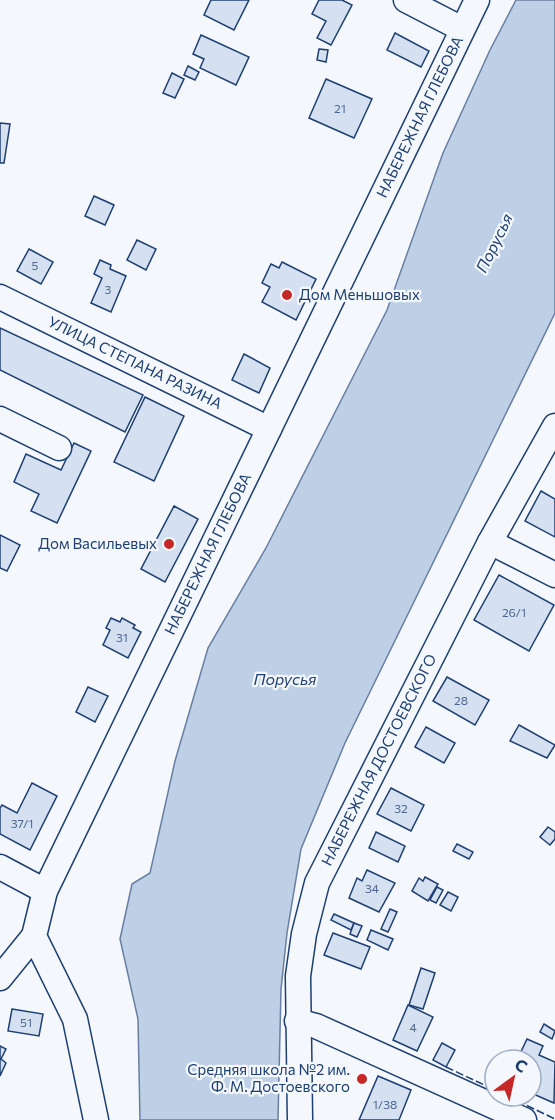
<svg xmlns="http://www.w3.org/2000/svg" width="555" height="1120" font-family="Commissioner,sans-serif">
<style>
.water{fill:#bed0e5;stroke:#687fa3;stroke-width:1.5}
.building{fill:#d5e0f0;stroke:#1d3f73;stroke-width:1.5}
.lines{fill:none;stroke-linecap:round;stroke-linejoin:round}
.minor-casing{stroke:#1d3f73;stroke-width:27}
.minor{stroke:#f4f7fb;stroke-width:24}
.fence{stroke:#1d3f73;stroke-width:1.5;stroke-dasharray:8 3;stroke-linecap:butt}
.poi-dot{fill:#c62828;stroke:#f4f7fb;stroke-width:2}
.labels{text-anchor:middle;stroke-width:4.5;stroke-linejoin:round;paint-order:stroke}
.number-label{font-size:12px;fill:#4b6792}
.street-label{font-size:15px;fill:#1d3f73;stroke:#f4f7fb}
.poi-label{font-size:15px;fill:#1d3f73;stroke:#f4f7fb;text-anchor:end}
.water-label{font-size:16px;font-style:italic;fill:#1d3f73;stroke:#f4f7fb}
</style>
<rect width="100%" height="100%" fill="#f4f7fb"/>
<polygon class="water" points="516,0 555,0 555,313 345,743 301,849 287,933 281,989 278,1120 140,1120 138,1019 120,939 132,884 150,873 175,761 208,648 266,548 387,310 443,153 490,50"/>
<g class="building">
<polygon points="211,0 249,0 234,30 204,15"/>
<polygon points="319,0 342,0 352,5 331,45 317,38 326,21 312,14"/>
<polygon points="395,33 429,51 421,67 387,50"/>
<polygon points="201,35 249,57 236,85 200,68 204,59 193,54"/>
<polygon points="319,49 328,50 326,62 317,60"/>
<polygon points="188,66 199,72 195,80 184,75"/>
<polygon points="172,73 184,79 175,98 163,93"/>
<polygon points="326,79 372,99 354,138 309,118"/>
<polygon points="0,123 10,124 4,163 0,163"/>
<polygon points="94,196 114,205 105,225 85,216"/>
<polygon points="137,240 156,249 146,270 127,260"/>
<polygon points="29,249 53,262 41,284 17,271"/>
<polygon points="100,260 111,265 110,269 126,276 111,312 91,303 102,278 94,274"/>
<polygon points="282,262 316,279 296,320 262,302 270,287 262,283 271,264 279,268"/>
<polygon points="0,328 143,395 125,432 0,370"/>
<polygon points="244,354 270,368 259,393 232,380"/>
<polygon points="145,397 184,416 154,481 114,462"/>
<polygon points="74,443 91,451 57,523 31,511 39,494 14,482 26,454 61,470"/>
<polygon points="541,491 555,499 555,537 525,521"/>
<polygon points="174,506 198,519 165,582 141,569"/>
<polygon points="0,535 20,545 7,571 0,568"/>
<polygon points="499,575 554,605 529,651 474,620"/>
<polygon points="111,618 120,622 122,618 135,625 133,628 141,632 128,658 103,645 110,630 106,628"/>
<polygon points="447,677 489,700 475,725 433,701"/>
<polygon points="88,687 108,696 95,722 76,712"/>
<polygon points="519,725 555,745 547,758 510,741"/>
<polygon points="426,727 455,743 444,763 415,747"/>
<polygon points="32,783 57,796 30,850 0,834 0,808 2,805 17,813"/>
<polygon points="391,788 424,805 411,831 377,814"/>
<polygon points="548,827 555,832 555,839 550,845 540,837"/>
<polygon points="376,832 405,846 398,862 369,848"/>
<polygon points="457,844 473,852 469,859 453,851"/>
<polygon points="367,870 395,883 379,912 349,898 357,878 362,881"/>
<polygon points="425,877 438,884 428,901 412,891 419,878 423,881"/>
<polygon points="437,887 443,890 436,903 430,900"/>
<polygon points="448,892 458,897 451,911 440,905"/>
<polygon points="390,909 397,912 388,932 381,929"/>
<polygon points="334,914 354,923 351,930 331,920"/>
<polygon points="354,923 362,926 357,937 350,934"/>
<polygon points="371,930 393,939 388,950 367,940"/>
<polygon points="333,933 370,947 361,969 324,955"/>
<polygon points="421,968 435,973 423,1009 409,1005"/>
<polygon points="408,1005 433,1017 417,1051 393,1040"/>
<polygon points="12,1009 43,1014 39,1036 8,1031"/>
<polygon points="544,1024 555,1031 552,1039 540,1032"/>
<polygon points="527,1039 543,1046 539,1055 555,1062 554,1103 531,1093 531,1060 517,1060"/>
<polygon points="442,1043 455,1050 446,1067 433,1060"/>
<polygon points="0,1046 6,1049 1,1059 6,1063 0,1076"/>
<polygon points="378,1076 411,1090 399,1120 359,1120"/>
</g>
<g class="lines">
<g class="minor-casing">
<g id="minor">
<polyline points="406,0 462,29"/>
<polyline points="0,297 269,429"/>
<polyline points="0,419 59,448"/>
<polyline points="490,542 555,575"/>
<polyline points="0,867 45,891"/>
<polyline points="0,978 34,936"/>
<polyline points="297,1021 316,1026 524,1120"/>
<polyline points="96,1120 75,1019 34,936 45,891 477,0"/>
<polyline points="300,1120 298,976 304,934 317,883 490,542 555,426"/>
</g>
</g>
<use href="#minor" class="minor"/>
<g class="fence">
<polyline points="446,1067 495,1090"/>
<polyline points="507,1096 555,1119"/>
</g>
</g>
<g class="poi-dot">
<circle cx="287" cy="295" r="6"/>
<circle cx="169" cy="544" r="6"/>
<circle cx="362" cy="1079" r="6"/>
</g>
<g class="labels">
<g class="number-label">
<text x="340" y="113">21</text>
<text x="35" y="270">5</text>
<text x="108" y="294">3</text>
<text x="514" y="617">26/1</text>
<text x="122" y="642">31</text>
<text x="461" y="705">28</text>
<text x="401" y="813">32</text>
<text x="22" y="828">37/1</text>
<text x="372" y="893">34</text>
<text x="26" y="1027">51</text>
<text x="413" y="1032">4</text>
<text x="385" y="1109">1/38</text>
</g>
<g class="street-label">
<text transform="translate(420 117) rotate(-64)" y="5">НАБЕРЕЖНАЯ ГЛЕБОВА</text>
<text transform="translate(135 363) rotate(26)" y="5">УЛИЦА СТЕПАНА РАЗИНА</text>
<text transform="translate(208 554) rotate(-64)" y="5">НАБЕРЕЖНАЯ ГЛЕБОВА</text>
<text transform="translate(379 760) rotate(-63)" y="5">НАБЕРЕЖНАЯ ДОСТОЕВСКОГО</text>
</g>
<g class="poi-label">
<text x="299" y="300" text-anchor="start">Дом Меньшовых</text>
<text x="157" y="549">Дом Васильевых</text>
<text x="350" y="1075">Средняя школа №2 им.<tspan x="350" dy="17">Ф. М. Достоевского</tspan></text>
</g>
<g class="water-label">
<text transform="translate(494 243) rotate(-64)" y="6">Порусья</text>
<text x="285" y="685">Порусья</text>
</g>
</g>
<g transform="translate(513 1078) rotate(33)"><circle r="28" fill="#f4f7fb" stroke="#9eadc5" stroke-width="1.5"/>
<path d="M0-4.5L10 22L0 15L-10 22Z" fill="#c62828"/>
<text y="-9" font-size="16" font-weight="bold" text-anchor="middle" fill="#1d3f73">С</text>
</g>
</svg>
